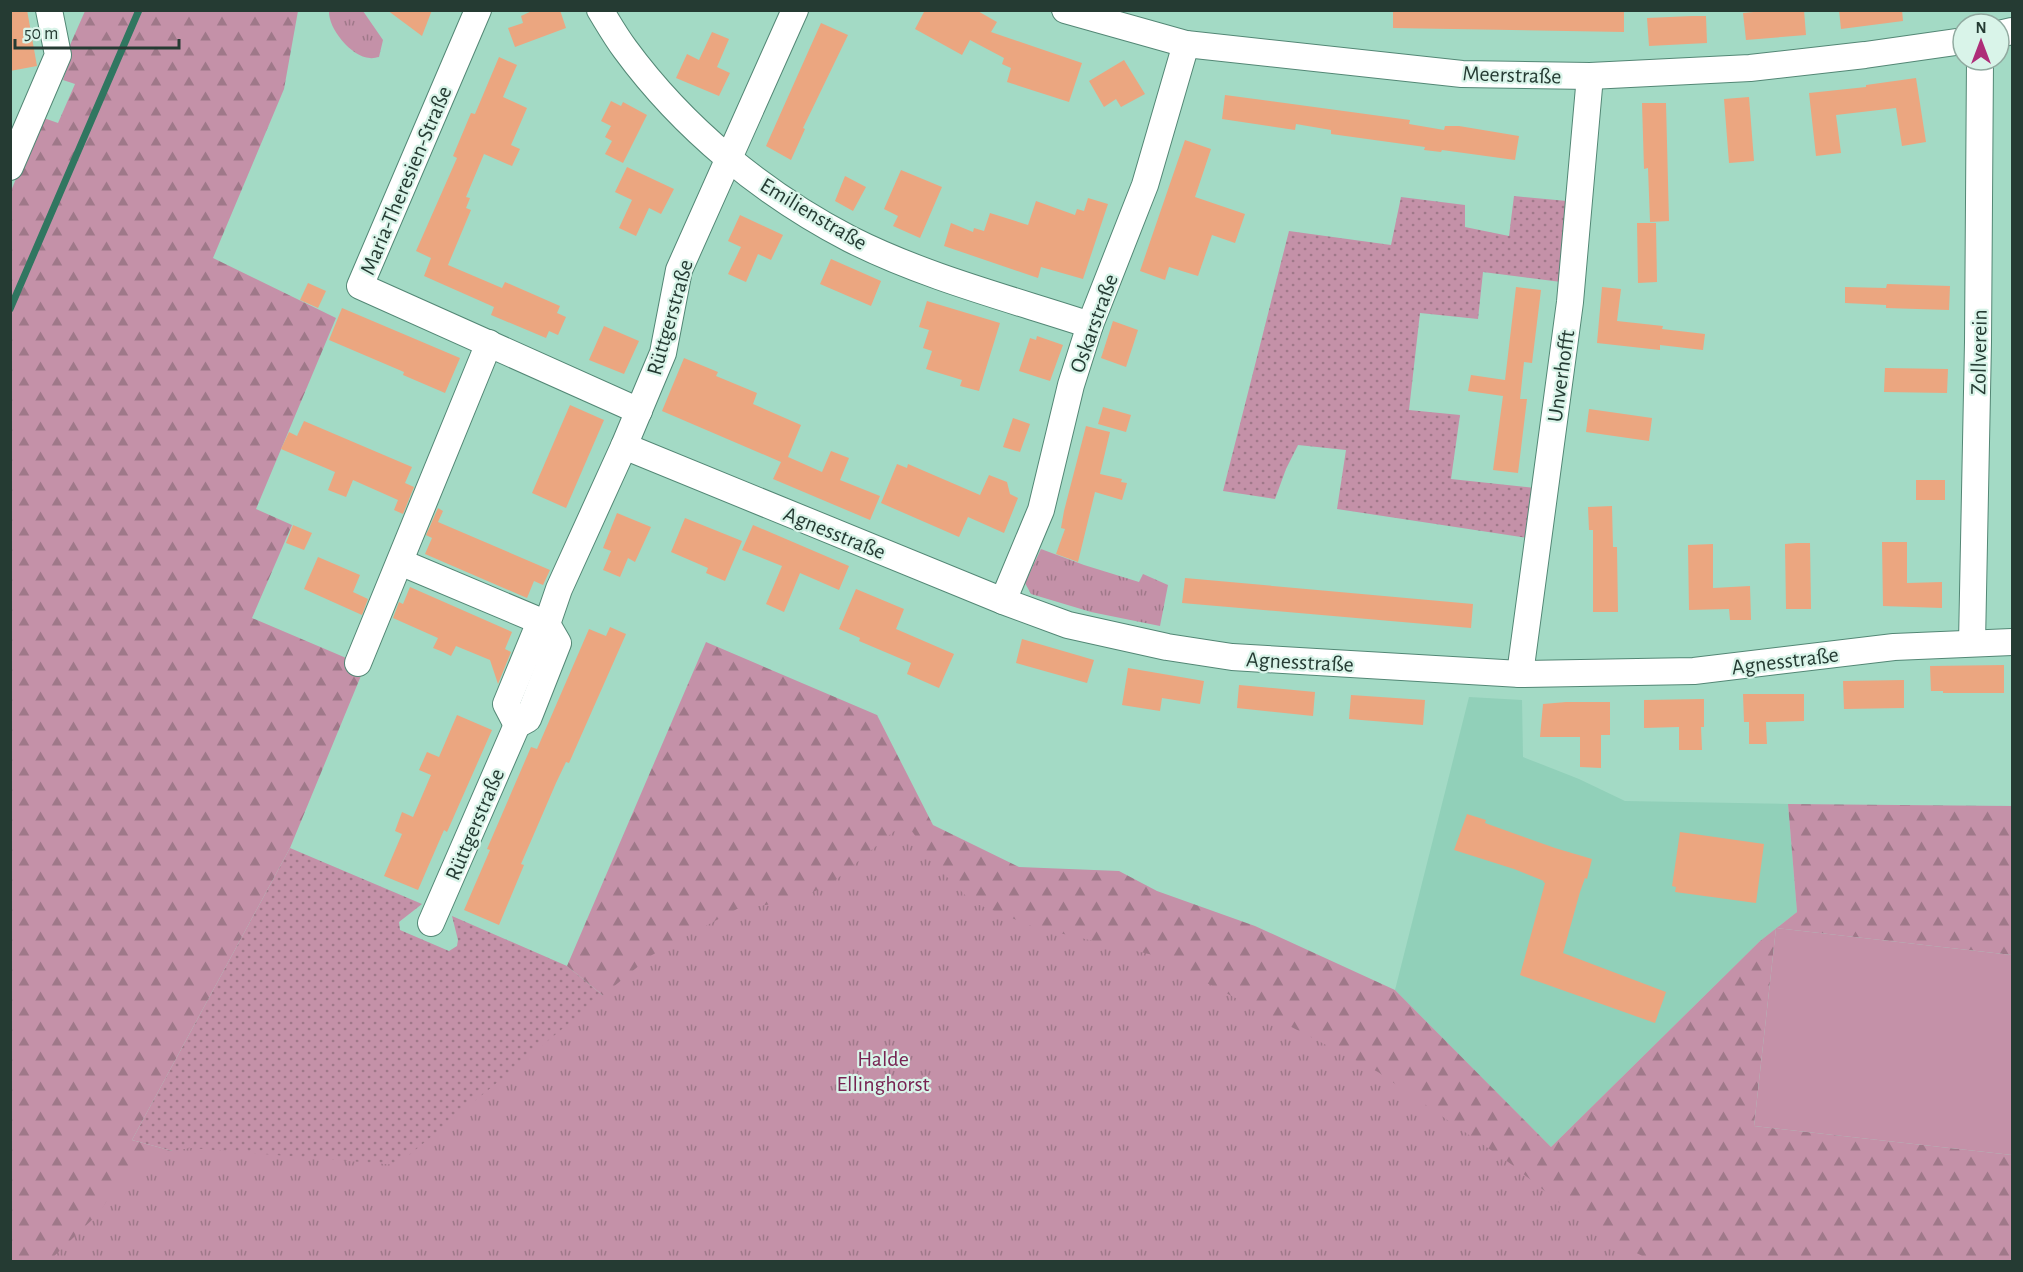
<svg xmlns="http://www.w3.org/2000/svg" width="2023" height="1272" font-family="'Alegreya Sans',sans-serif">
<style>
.built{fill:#91d0b9}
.grass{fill:url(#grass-dots)}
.forest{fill:url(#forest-firs)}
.park{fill:url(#park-tufts)}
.pitch{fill:#c491a8}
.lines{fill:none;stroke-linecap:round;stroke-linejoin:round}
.stream{stroke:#307660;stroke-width:7}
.building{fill:#eba680}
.street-casing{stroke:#538775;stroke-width:28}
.street{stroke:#fff;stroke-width:26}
.labels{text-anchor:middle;stroke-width:4.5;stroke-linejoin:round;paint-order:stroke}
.street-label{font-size:22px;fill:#253b33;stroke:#d9f4e9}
.park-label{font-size:22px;fill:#772352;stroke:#d9f4e9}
</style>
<defs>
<pattern id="grass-dots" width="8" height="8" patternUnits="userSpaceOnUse" patternTransform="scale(1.5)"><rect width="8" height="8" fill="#c491a8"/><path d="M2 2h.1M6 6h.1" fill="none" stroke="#9f7889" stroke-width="1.8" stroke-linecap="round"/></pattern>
<pattern id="forest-firs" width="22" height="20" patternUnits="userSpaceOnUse" patternTransform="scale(1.5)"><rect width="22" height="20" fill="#c491a8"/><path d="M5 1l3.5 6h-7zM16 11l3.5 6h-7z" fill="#9f7889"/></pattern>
<pattern id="park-tufts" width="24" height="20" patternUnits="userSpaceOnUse" patternTransform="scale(1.5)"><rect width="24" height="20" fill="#c491a8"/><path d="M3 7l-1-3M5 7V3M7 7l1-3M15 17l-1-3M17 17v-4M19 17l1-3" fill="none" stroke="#9f7889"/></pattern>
</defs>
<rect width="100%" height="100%" fill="#a3dac5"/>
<polygon class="built" points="1469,697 1522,700 1523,757 1579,779 1625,801 1788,804 1797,912 1760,941 1551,1147 1395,990"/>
<g class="grass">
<polygon points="1514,196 1567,201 1561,282 1483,272 1478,319 1420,313 1409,410 1460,415 1451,479 1535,488 1527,538 1337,509 1346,450 1298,445 1286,469 1275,499 1223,491 1289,231 1391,245 1401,197 1465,205 1465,227 1509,236"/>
<polygon points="290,848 422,904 399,922 400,930 449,951 457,946 458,940 452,916 567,966 639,1025 376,1206 132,1140"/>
</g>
<polygon class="forest" points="85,11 298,11 284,89 213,258 336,318 256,509 292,525 252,618 365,666 290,848 132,1140 376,1206 639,1025 567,966 706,642 877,715 933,825 1019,867 1119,871 1157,891 1255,926 1395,990 1551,1147 1760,941 1797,912 1788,804 2012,806 2012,955 1776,928 1754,1126 2012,1155 2012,1261 11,1262 11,191 41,117 58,123 75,84 63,80 68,64 63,61"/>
<g class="park">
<path d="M329,11H363L383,40L379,57C376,57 373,59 370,58C351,57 328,28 329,11Z"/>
<polygon points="1041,549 1084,565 1139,582 1143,574 1168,585 1160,626 1091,612 1031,594 1025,583"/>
<polygon points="905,822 943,873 972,902 1034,927 1153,955 1378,1072 1511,1164 1601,1236 1653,1261 49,1261 98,1214 118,1184 151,1155 190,1148 397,1165 652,955 737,909 794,901 832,883"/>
</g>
<polygon class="pitch" points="1776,928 2012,955 2012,1155 1754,1126"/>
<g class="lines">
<polyline class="stream" points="10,309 139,10"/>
</g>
<g class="building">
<polygon points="10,10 27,10 37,66 10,71"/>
<polygon points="387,10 432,10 422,36"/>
<polygon points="534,10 560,10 566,28 515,47 508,28 523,23 521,16"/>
<polygon points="925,10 976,10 997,22 991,32 1082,63 1069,102 1007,82 1011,68 1002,64 1004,58 970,40 962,55 915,29"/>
<polygon points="1393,10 1624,10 1624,32 1393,28"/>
<polygon points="1774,10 1804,10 1806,35 1746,40 1743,13"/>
<polygon points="1839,10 1902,10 1903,21 1841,29"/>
<polygon points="1692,16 1706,16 1707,43 1649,46 1647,18"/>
<polygon points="821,23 848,35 803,128 805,129 791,160 766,146"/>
<polygon points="712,32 729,39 717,67 730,73 719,96 676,78 687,54 699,60"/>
<polygon points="499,57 517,65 503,97 527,108 511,145 520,149 512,166 484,154 466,197 470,198 466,208 471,210 448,265 502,288 505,282 560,306 557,313 566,317 558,335 549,331 546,338 491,315 494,307 424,276 431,258 416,251 457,158 453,156 471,113 475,114"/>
<polygon points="1124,60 1145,94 1121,107 1116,99 1104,107 1089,81"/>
<polygon points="1916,78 1926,142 1902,146 1896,108 1836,115 1841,153 1816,156 1809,93 1866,87 1866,85"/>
<polygon points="1225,95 1410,120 1409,124 1444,130 1445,126 1459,126 1519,136 1515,160 1442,150 1441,152 1424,150 1425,147 1331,134 1331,130 1296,124 1295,130 1222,119"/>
<polygon points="1749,97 1754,161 1729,163 1724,99"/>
<polygon points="611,101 621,106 623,102 647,115 623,163 605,154 612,141 605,137 611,126 601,121"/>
<polygon points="1642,103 1666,103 1669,221 1650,222 1648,168 1644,169"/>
<polygon points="1185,140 1211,149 1195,197 1245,214 1235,243 1212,235 1198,276 1169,267 1165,280 1140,271"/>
<polygon points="627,167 674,189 661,214 649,208 636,236 619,228 632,200 615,192"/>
<polygon points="901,170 942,187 920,238 893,226 898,216 884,209"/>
<polygon points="845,176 866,187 853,211 835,201"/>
<polygon points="1088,198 1108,204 1083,279 1041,267 1038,278 944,246 951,223 973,232 974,228 984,231 990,213 1028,225 1036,201 1075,215 1077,209 1084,211"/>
<polygon points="740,215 783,235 771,260 758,254 746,282 728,274 741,247 728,241"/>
<polygon points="1637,223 1656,223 1657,282 1638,283"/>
<polygon points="831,259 881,281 871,306 820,284"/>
<polygon points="308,283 326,291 318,308 300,300"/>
<polygon points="1887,284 1950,286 1949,310 1886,308 1886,305 1845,303 1845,287 1886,288"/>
<polygon points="1516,287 1541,290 1532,363 1524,362 1520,399 1527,399 1518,473 1493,470 1503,396 1468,391 1471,375 1505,380"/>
<polygon points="1602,287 1621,289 1617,321 1663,326 1662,329 1705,334 1703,350 1660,345 1660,350 1597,343"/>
<polygon points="927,301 1000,323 979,391 960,386 962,380 926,369 932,351 923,348 929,330 919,327"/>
<polygon points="342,308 460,358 445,393 403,375 404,372 329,340"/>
<polygon points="1113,321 1138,330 1126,367 1101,358"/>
<polygon points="604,326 639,341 624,374 589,360"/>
<polygon points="1037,336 1063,345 1050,381 1019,371 1030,338 1036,340"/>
<polygon points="684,358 718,372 716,376 757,393 753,404 801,425 788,457 822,472 831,451 849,458 840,480 880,496 870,520 773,479 781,462 662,411"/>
<polygon points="1885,368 1948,369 1947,393 1884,392"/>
<polygon points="570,405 604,420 566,508 532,493"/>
<polygon points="1103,407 1131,415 1126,432 1098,424"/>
<polygon points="1589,409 1652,418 1649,441 1586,432"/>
<polygon points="1013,418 1030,424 1020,452 1003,447"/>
<polygon points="304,421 412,467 405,483 414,487 403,514 394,510 398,500 353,480 346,497 328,490 335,472 281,449 289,432 297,436"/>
<polygon points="1086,426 1110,432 1100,474 1122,479 1121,482 1127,483 1122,500 1095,492 1078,562 1056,554 1065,529 1061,528 1064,511"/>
<polygon points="897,464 907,468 908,464 980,495 989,475 1007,482 1010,494 1018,498 1004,533 968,517 959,537 881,503"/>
<rect x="1916" y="480" width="29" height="20"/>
<polygon points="1612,506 1613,547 1617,547 1618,612 1593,612 1593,530 1589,530 1588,507"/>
<polygon points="438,508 443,511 438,522 550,570 543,585 534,581 527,598 425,554 432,538 426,535"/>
<polygon points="617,513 651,527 635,562 628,558 620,577 603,570 611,551 603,548"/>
<polygon points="685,518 742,541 725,581 706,573 708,568 671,552"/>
<polygon points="293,525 312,533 304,550 286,543"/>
<polygon points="753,525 849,566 839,590 800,573 784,612 766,604 782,566 742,550"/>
<polygon points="1882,542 1907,542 1907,583 1942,582 1942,608 1883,606"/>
<polygon points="1797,543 1810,543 1811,609 1786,609 1785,544"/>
<polygon points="1713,544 1713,588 1750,586 1751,620 1730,620 1729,609 1689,610 1688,545"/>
<polygon points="318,557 360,575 353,592 368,599 362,615 304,589"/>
<polygon points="1185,578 1473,604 1471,628 1182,603"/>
<polygon points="410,587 512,632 505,649 511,652 498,684 490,660 456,646 451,656 443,652 433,648 438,638 393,618 399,602 403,604"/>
<polygon points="856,589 904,609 896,629 954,654 939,688 907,674 911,663 859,641 860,638 839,629"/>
<polygon points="610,627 626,634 569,763 566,762 556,783 521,864 524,865 499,925 464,910 490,850 487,849 531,747 537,749 589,629 606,636"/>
<polygon points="1022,639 1094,660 1087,683 1016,663"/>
<polygon points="2004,665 2004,693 1943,693 1943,691 1931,691 1930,666"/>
<polygon points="1128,668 1204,681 1200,704 1162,698 1160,711 1122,705"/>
<polygon points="1904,680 1904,708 1844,709 1843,681"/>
<polygon points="1239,685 1315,692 1313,716 1237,708"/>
<polygon points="1743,694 1804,694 1804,721 1766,722 1767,744 1749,744 1749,722 1744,722"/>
<polygon points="1351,695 1425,700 1423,725 1349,719"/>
<polygon points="1704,699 1704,727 1701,727 1702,750 1679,750 1679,727 1644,728 1644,700"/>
<polygon points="1566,702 1610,702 1610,735 1601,735 1601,768 1580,767 1580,737 1540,737 1543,704"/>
<polygon points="457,715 492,730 447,832 444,830 418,890 384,876 402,834 395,831 402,812 413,817 431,775 419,770 427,752 439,757"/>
<polygon points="1467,814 1486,820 1485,823 1555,848 1592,859 1587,879 1585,878 1580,892 1563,953 1666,992 1655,1023 1520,975 1545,883 1543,882 1544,881 1514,869 1454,850"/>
<polygon points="1680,832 1764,844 1756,903 1675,892 1676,887 1672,886"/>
</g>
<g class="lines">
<g class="street-casing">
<g id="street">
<polyline points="478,10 360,286 639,411"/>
<path d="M600,10C608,23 616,37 625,49C683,128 763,194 850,239C925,277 1011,299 1090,325"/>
<polyline points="1065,10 1186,44 1462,74 1590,76 1750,68 1865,55 1963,41"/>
<polyline points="1999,34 2012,31"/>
<polyline points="10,167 58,55 49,10"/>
<polyline points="624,446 1003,601 1068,625 1167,647 1232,657 1520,674 1694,671 1894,647 2012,642"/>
<polyline points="400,562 547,624 558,643 528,719 517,725 431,923"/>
<polyline points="1003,601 1041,510 1071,385 1090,325 1145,185 1186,44"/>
<polyline points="1972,643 1978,342 1980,60"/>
<polyline points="358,663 489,343"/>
<polyline points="1520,674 1570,302 1590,76"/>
<polyline points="517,725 506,704 537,629 547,624 559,589 624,446 663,353 679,270 795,10"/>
</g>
</g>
<use href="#street" class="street"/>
</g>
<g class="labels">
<g class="street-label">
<text transform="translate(1512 74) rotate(2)" y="8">Meerstraße</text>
<text transform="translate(405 180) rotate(-67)" y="8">Maria-Theresien-Straße</text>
<text transform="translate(814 213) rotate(31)" y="8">Emilienstraße</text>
<text transform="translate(669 317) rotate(-74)" y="8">Rüttgerstraße</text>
<text transform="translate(1093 323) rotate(-70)" y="8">Oskarstraße</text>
<text transform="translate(1978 352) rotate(-89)" y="8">Zollverein</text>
<text transform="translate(1560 376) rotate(-82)" y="8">Unverhofft</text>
<text transform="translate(835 532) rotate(22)" y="8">Agnesstraße</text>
<text transform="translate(1785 660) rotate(-7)" y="8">Agnesstraße</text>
<text transform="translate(1300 661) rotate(3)" y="8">Agnesstraße</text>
<text transform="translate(474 824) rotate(-67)" y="8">Rüttgerstraße</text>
</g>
<g class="park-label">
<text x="883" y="1066">Halde<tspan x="883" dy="25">Ellinghorst</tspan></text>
</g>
</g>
<rect width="2023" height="1272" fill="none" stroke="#253b33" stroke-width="24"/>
<g transform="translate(1981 42)"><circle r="28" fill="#d9f4e9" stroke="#91aaa0" stroke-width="1.5"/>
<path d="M0-4.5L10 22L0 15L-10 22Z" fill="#ae2d78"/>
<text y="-9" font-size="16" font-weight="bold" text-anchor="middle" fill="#253b33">N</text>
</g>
<path d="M15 39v9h164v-9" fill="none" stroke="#253b33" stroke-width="3"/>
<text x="24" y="39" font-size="18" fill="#253b33" stroke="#d9f4e9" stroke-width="4.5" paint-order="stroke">50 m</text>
</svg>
